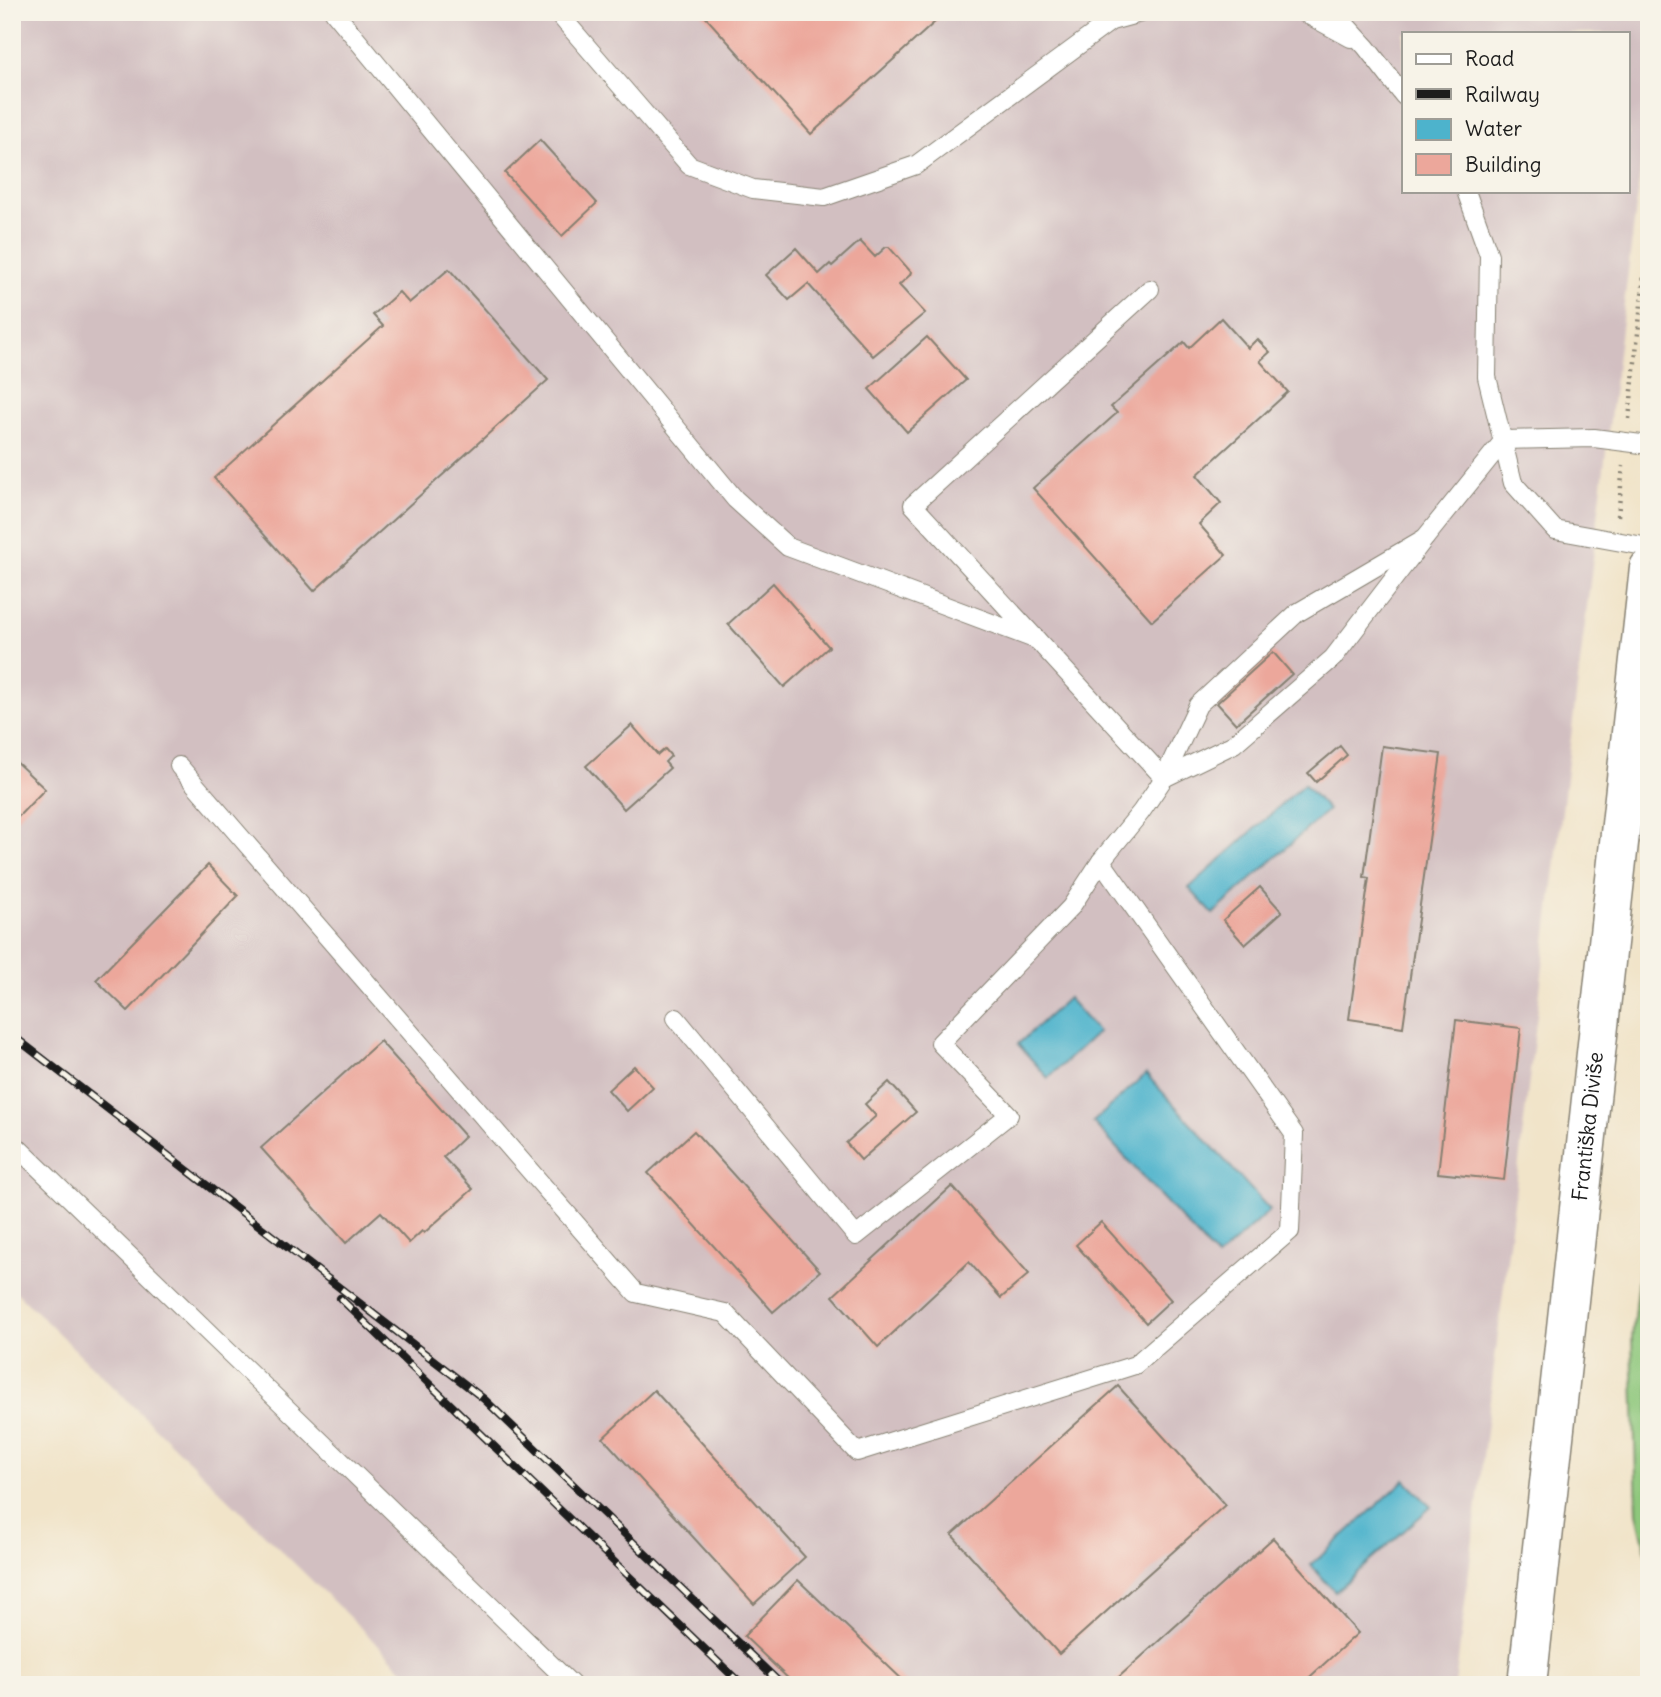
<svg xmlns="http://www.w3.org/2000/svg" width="1661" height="1697" font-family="Delius,sans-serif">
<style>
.industrial{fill:#d2bfc1;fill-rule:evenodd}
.green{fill:#8ec77b;stroke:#55724c;stroke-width:2}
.water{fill:#4db3cc;stroke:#346874;stroke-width:2}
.building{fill:#eca79b}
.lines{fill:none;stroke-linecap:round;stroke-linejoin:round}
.service-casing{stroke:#868072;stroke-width:20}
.secondary-casing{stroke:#868072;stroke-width:41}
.path{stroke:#868072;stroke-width:4.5;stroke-dasharray:2 5;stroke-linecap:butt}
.service{stroke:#fff;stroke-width:18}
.secondary{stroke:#fff;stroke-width:38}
.rail-casing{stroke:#1c1c1c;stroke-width:8}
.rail{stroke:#f7f3e8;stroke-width:5;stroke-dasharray:16;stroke-linecap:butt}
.labels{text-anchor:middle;stroke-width:5;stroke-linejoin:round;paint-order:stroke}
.street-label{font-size:21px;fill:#1c1c1c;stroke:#f7f3e8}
</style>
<rect width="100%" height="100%" fill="#f7f3e8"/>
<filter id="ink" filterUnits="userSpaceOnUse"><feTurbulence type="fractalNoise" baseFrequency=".0143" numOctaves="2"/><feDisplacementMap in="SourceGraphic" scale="14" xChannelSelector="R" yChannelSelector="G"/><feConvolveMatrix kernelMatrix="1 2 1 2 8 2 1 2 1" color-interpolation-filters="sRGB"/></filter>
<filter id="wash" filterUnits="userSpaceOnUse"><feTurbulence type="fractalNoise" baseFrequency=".00686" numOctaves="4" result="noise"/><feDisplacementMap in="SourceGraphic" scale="28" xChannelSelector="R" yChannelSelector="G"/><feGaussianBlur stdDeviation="1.57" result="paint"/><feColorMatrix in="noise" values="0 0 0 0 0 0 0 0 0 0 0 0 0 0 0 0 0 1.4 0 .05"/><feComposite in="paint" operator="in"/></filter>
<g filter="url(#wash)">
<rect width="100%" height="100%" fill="#f1e4c9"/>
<path class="industrial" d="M12,12H1649V100L1455,1685H419L12,1288ZM1404,33H1628V191H1404Z"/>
<polygon class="green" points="1649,1167 1649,1565 1637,1513 1632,1338"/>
<g class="water">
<polygon points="1304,784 1328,810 1213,914 1189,888"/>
<polygon points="1068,998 1098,1032 1048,1078 1018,1044"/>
<polygon points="1146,1074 1270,1210 1217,1258 1093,1122"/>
<polygon points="1405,1480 1431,1507 1335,1592 1311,1565"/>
</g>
<g id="blocks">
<g class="building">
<polygon points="701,12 946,12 811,134"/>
<polygon points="540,140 597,203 562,236 505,173"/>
<polygon points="860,241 875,257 886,247 889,247 911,272 910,275 899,285 925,313 873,356 808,284 789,300 766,275 796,248 819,274 830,264 832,266"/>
<polygon points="449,269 548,380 314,591 214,478 383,326 373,315 399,292 409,303"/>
<polygon points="1221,318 1248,348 1257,339 1270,352 1260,361 1288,392 1197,475 1221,503 1199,524 1226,555 1152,621 1033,488 1117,413 1111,407 1184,342 1189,348"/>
<polygon points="927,337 966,380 907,432 869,389"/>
<polygon points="773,583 829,647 784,687 728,624"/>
<polygon points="1273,652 1292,674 1236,724 1217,703"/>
<polygon points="632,725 658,755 665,749 671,756 665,762 670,768 624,809 586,766"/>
<polygon points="1340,746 1347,755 1316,782 1308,773"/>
<polygon points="1382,746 1441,754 1403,1027 1349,1019 1369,878 1364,877"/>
<polygon points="12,758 45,789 12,823"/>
<polygon points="208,865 238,896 128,1011 96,980"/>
<polygon points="1260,887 1282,912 1245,945 1223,920"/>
<polygon points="1456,1020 1521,1028 1504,1180 1438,1173"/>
<polygon points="380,1041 465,1136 443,1157 473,1189 424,1233 422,1231 409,1243 381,1212 346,1243 261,1148"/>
<polygon points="634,1066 653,1087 627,1111 608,1090"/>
<polygon points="889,1082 916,1112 861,1160 846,1143 876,1116 865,1104"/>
<polygon points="694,1131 820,1271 773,1312 648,1173"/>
<polygon points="952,1186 1029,1274 1001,1298 969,1262 878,1347 833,1296"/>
<polygon points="1101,1222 1171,1300 1146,1323 1076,1245"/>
<polygon points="1118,1386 1225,1505 1059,1654 952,1535"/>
<polygon points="654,1390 805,1557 754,1604 603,1438"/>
<polygon points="1273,1538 1358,1633 1301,1685 1110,1685"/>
<polygon points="798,1580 908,1685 795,1685 744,1636"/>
</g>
</g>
</g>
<g filter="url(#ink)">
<use href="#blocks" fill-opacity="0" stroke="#868072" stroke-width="2"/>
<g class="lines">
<g class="service-casing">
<g id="service">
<polyline points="334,12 735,499 788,547 1037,640"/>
<polyline points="557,12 689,165 753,189 824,197 916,165 1111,21 1144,12"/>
<polyline points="1303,12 1351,38"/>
<polyline points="1334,12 1366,47 1404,96"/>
<polyline points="1466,191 1489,255 1487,377 1513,483 1555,530 1649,547"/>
<polyline points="1150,289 913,505 1164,778"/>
<polyline points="179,766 636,1293 725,1313 857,1452 1135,1365 1290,1231 1294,1134 1101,861"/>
<polyline points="1164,778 1234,744 1333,658 1425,538 1504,440 1594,438 1649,445"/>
<polyline points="676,1018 856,1236 1009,1115 940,1043 1071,907 1101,861 1141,812 1164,778 1198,705 1297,613 1425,538"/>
<polyline points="12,1142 572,1685"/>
</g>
</g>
<g class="secondary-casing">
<g id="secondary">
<path id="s1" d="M1527,1685L1649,568"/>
</g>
</g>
<g class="path">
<polyline points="1629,419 1649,228"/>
<polyline points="1618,516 1623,466"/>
</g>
<use href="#service" class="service"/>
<use href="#secondary" class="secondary"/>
<g class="rail-casing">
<g id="rail">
<polyline points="12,1035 484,1399 782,1685"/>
<polyline points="340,1298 742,1685"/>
</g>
</g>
<use href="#rail" class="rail"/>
</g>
</g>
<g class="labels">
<g class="street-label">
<text dy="7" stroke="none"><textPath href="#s1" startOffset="562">Františka Diviše</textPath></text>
</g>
</g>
<rect width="1661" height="1697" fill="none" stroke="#f7f3e8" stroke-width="42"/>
<rect x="1402" y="32" width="228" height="161" fill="#f7f3e8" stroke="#9f9d96" stroke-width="2"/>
<rect x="1416" y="54" width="35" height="10" fill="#ffffff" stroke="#9f9d96" stroke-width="2"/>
<text x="1465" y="66" font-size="21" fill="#1c1c1c">Road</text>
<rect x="1416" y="89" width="35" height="10" fill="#1c1c1c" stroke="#9f9d96" stroke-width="2"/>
<text x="1465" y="102" font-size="21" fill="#1c1c1c">Railway</text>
<rect x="1416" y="119" width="35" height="21" fill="#4db3cc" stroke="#9f9d96" stroke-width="2"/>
<text x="1465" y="136" font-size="21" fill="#1c1c1c">Water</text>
<rect x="1416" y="154" width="35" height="21" fill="#eca79b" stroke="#9f9d96" stroke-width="2"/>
<text x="1465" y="172" font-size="21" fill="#1c1c1c">Building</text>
</svg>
